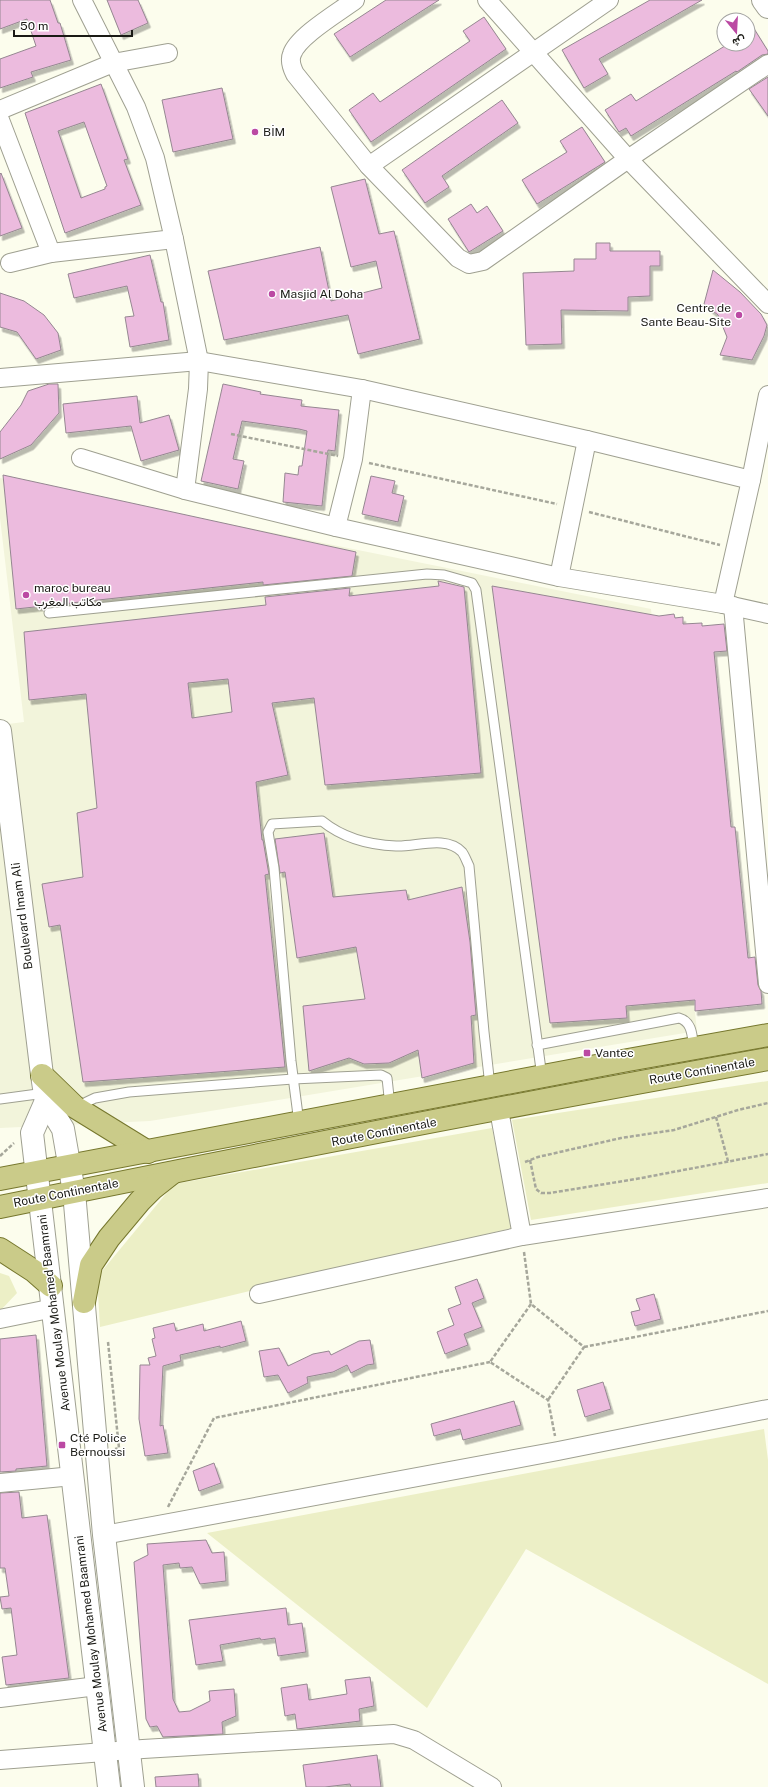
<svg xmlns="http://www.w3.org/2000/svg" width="768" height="1787" font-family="'Public Sans',Vazirmatn,sans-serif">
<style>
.built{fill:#f2f4db}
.green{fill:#ecefc6}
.building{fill:#ecbbde;stroke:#958791;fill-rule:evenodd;filter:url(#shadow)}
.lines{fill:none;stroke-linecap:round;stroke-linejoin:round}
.service-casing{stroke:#9fa091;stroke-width:11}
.minor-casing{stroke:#9fa091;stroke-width:20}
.tertiary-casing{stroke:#9fa091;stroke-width:24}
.primary-casing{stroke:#76772d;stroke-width:24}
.path{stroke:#a6a79b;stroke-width:2.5;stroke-dasharray:4 2;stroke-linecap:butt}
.service{stroke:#fff;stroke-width:9}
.minor{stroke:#fff;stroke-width:18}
.tertiary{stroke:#fff;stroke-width:22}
.primary{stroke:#cacb89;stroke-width:22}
.poi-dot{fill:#bb49a3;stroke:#fff;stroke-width:1.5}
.labels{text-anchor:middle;stroke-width:3;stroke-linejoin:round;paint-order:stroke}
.poi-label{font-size:12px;fill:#1a1a15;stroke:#fff;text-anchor:start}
.street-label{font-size:12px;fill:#1a1a15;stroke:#fff}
</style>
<defs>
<filter id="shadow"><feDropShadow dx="2.5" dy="4.5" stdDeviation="0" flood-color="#0004"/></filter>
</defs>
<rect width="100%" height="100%" fill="#fcfded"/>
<polygon class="built" points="0,478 651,609 697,1031 150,1121 0,1128 0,725 24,722 0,518"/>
<g class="green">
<polygon points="768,1081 768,1183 531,1220 512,1120"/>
<polygon points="492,1128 512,1228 100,1327 97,1277 174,1184"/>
<polygon points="0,1273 9,1276 17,1293 0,1311"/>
<polygon points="764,1429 768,1460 768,1684 526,1549 427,1708 207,1533"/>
</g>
<g class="building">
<polygon points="0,0 50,0 58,23 60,23 71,60 31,72 33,77 0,88 0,59 36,46 27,19 0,29"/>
<polygon points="107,0 138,0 148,23 121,35"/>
<polygon points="386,0 439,0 350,57 334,34"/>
<polygon points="650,0 702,0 599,59 608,74 584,88 562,50"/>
<polygon points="484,17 506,49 371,142 349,110 373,93 380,102 470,41 463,31"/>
<polygon points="748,19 768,51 768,54 762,55 737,72 736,71 631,136 626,128 619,132 605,110 631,94 636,101 728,44 748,44"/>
<polygon points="768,77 768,116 749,89"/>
<path d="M101,84L128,159L124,160L141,205L65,233L25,113ZM84,122L107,186L105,187V189L81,198L58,131Z"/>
<polygon points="222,88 233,139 173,152 162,100"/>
<polygon points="502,100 518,123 442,176 449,187 425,203 402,170"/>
<polygon points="582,127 605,162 537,204 522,180 567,152 560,141"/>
<polygon points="1,173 22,228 0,236 0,174"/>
<polygon points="365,179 379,234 394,231 420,339 358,354 348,315 224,340 208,271 320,247 331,301 382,288 376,261 351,267 331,187"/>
<polygon points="471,204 477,213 487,206 503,231 469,252 448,219"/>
<polygon points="596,243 610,243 610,251 660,251 660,266 650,266 650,296 628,297 628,311 561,310 562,344 526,345 523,273 574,271 574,259 596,259"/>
<polygon points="150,255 161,302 163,302 169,340 130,347 125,317 134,316 127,286 74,298 68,274"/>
<polygon points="713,270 740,292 761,314 767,325 764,336 752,360 720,355 727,337 718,315 704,304"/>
<polygon points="0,293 24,301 44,315 58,333 61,350 36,359 17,332 0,327"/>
<polygon points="49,384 58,384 59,413 31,445 0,459 0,432 21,405 28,391"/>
<polygon points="223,384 261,392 260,394 302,400 301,406 339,410 335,451 328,450 322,506 283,502 285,473 298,475 299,466 302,466 307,431 299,429 242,421 233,459 244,461 238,489 201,481"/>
<polygon points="137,396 140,423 169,415 179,450 141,461 131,426 66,433 63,404"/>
<polygon points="3,475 356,552 352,576 263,585 263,582 16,609"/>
<polygon points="371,476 395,481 392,493 404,496 398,522 362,514"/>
<path d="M438,581L464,587L481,773L325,785L314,698L272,703L288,775L256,782L262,840H263L268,869L269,874L265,875L285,1067L83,1082L60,925L49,927L42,884L83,877L77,813L97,808L86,694L29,700L24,632L266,605L265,597L350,588L349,596L439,586ZM228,679L232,712L192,718L188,683Z"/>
<polygon points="492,586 659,616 674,614 675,618 683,617 683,624 702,623 702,626 724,624 727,651 714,652 731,827 735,827 748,958 755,957 758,985 761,991 762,1004 695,1011 695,1000 626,1006 627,1018 550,1023"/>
<polygon points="324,833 333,897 406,890 408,900 462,887 470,942 476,1015 471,1016 474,1063 422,1078 418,1050 389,1063 364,1064 349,1058 309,1071 303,1006 365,999 356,947 297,958 285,872 280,873 275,839"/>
<polygon points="477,1279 484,1298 472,1303 482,1327 464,1334 468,1345 445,1354 437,1332 454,1325 448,1309 461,1304 455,1287"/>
<polygon points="654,1294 661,1319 635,1326 631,1312 640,1310 636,1299"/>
<polygon points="241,1321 246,1341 220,1348 220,1346 180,1355 181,1361 163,1366 160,1426 163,1425 168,1453 145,1456 139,1419 140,1365 150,1365 148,1358 156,1356 152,1339 155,1338 153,1328 174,1323 176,1331 203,1324 204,1331"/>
<polygon points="36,1335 47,1466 16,1469 16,1471 0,1472 0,1339"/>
<polygon points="370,1340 374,1364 367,1365 351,1373 347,1365 333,1372 307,1377 308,1383 288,1393 278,1375 264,1377 259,1351 279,1348 288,1366 313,1354 329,1351 331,1355 359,1341"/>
<polygon points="603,1382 611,1409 585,1417 577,1390"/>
<polygon points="514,1401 521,1425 463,1440 460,1429 434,1436 431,1424"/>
<polygon points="214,1463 221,1483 199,1491 193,1471"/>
<polygon points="19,1492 22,1518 47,1515 69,1678 6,1685 2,1657 17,1655 11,1608 2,1609 0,1597 9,1596 5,1568 0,1568 0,1493"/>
<polygon points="206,1540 212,1553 224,1552 226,1581 200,1584 192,1567 180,1568 179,1563 163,1565 173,1699 179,1712 190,1711 210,1701 209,1691 234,1689 236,1716 222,1722 223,1734 163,1737 157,1726 150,1727 146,1719 134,1562 148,1555 147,1544"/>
<polygon points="286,1608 288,1625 302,1623 306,1652 278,1656 275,1638 261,1640 260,1638 220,1645 223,1661 196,1665 189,1620"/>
<polygon points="370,1677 374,1706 359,1709 360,1721 297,1729 295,1714 285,1716 281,1688 307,1684 309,1700 347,1694 345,1680"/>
<polygon points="377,1755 381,1787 351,1787 350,1784 325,1787 306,1787 303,1765"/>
<polygon points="198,1774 199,1787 156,1787 155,1777"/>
</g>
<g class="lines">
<g class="service-casing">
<g id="service">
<polyline points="49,613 427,574 444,575 472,583 476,590 542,1077"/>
<path d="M537,1045L679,1018C693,1022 692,1037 694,1049"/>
<polyline points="0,1099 45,1093"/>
<polyline points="76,1107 95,1098 129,1092 293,1079 381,1075 387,1078 390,1106"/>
<path d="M299,1123L291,1061L274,868L268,832L272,824L322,821C343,838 369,845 396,846C416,847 446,835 462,852C465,856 467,862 469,866L484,1032L490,1086"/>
</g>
</g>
<g class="minor-casing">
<g id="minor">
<polyline points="82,0 136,107 155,158 174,239 199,361 198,389 185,490"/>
<path d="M355,0C339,12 298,36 292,54C289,61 292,68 295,74L369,166L458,258L469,264L483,261L628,159L768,64"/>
<polyline points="487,0 628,159 768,304"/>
<polyline points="0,110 113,63 168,53"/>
<polyline points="0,120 51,253"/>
<polyline points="369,166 609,0"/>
<polyline points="10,263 51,253 174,239"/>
<polyline points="0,378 199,361 362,389 587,440 751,480"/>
<polyline points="81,458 185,490 336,527 559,577 723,604 768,614"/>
<polyline points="336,527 353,459 362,389"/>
<polyline points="559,577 587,440"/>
<polyline points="723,604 751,480 768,395"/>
<polyline points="733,606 768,984"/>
<polyline points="499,1110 522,1236"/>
<polyline points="259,1294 522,1236 768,1198"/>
<polyline points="0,1319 54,1308"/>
<polyline points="0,1483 73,1476"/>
<polyline points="104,1535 558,1451 768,1409"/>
<polyline points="0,1698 97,1686"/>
<polyline points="0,1760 143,1749 394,1734 414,1740 492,1787"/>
</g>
</g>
<g class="tertiary-casing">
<g id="tertiary">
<polyline points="763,0 768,7"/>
<polyline points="0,731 42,1075 46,1101 63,1129 74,1192 104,1535 133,1787"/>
<polyline points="46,1101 32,1133 109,1787"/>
</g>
</g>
<g class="primary-casing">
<g id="primary">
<polyline points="42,1075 75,1107 148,1152"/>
<polyline points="0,1179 628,1060 768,1035"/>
<path d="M0,1207C255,1155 511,1105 768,1059"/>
<polyline points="0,1249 34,1271 51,1286"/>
<polyline points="84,1302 91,1265 109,1238 140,1201 153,1188 172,1173"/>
</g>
</g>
<g class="path">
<polyline points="231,434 338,456"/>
<polyline points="369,463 557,504"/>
<polyline points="589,512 720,545"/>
<polyline points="716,1117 728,1161"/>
<polyline points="0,1156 14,1143"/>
<polyline points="530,1160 536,1189 541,1193 550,1193 636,1179 768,1154"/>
<polyline points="525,1162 538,1157 621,1138 674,1130 738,1110 768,1103"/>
<polyline points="524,1252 531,1304 584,1347 548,1400"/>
<polyline points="531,1304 490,1362 548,1400 555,1436"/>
<polyline points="108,1342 119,1448 115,1449"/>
<polyline points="584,1347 768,1311"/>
<polyline points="168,1507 214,1418 490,1362"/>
</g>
<use href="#service" class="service"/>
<use href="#minor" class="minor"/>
<use href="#tertiary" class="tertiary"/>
<use href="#primary" class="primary"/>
</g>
<g class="poi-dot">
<circle cx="255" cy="132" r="4"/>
<circle cx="272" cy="294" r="4"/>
<circle cx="739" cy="315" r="4"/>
<circle cx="26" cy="595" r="4"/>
<rect x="583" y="1049" width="8" height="8" rx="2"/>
<rect x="58" y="1441" width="8" height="8" rx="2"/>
</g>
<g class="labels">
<g class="poi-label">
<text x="263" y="136">BİM</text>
<text x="280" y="298">Masjid Al Doha</text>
<text x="731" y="312" text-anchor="end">Centre de<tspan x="731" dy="14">Sante Beau-Site</tspan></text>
<text x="34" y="592">maroc bureau<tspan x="34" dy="14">مكاتب المغرب</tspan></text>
<text x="595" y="1057">Vantec</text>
<text x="70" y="1442">Cté Police<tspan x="70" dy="14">Bernoussi</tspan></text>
</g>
<g class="street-label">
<text transform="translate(22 916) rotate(-97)" y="4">Boulevard Imam Ali</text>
<text transform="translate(702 1071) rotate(-10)" y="4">Route Continentale</text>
<text transform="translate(384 1132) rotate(-11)" y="4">Route Continentale</text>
<text transform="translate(66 1193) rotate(-11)" y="4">Route Continentale</text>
<text transform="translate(54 1313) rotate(-97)" y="4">Avenue Moulay Mohamed Baamrani</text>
<text transform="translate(91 1634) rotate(-97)" y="4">Avenue Moulay Mohamed Baamrani</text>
</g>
</g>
<g transform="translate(736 32) rotate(162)"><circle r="19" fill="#ffffff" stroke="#a3a3a1"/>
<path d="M0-3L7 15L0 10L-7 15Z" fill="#bb49a3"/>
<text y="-6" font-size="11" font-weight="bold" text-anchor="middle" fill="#1a1a15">ش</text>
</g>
<path d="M14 30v6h118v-6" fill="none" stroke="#1a1a15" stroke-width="2"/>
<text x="20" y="30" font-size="12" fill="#1a1a15" stroke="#ffffff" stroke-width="3" paint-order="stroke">50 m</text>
</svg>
